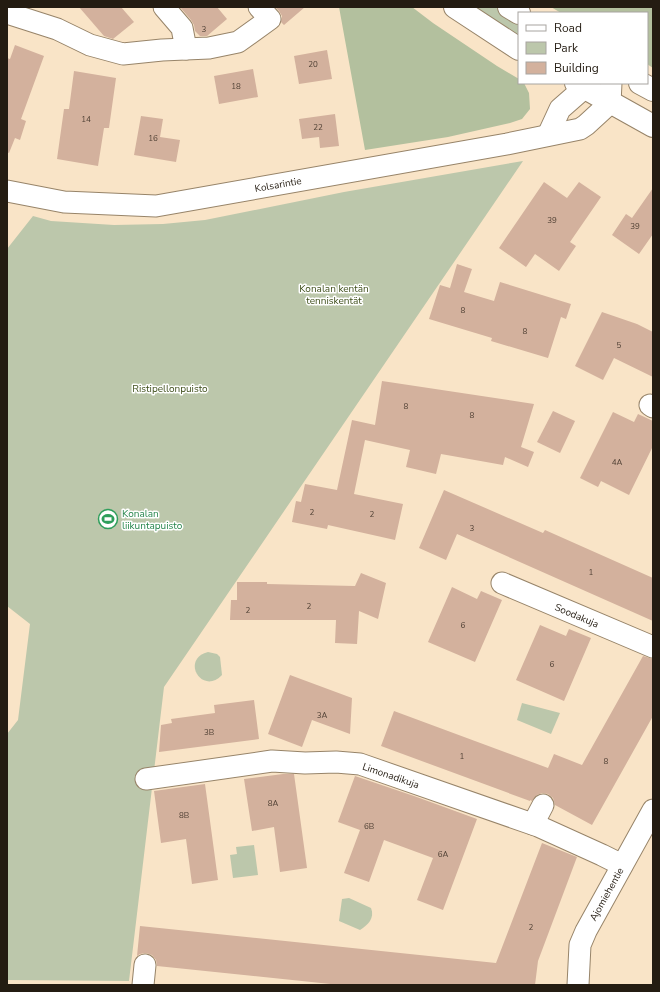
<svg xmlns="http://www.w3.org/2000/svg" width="660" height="992" font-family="'Nunito Sans',sans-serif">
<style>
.green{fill:#bcc7ab}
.forest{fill:#b3c09e}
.building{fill:#d3b19d}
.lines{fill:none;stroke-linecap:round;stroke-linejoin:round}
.minor-casing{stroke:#978469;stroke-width:23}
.major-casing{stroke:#978469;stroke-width:24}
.minor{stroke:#fff;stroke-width:21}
.major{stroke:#fff;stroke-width:22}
.labels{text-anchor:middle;stroke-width:3;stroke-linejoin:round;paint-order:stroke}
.number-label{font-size:8px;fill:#504135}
.street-label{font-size:10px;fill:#241c12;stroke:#fff}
.park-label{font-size:10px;fill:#3e4e1a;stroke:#fff}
.leisure-label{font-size:10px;fill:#27864d;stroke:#fff;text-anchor:start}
</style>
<rect width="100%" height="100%" fill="#f9e4c7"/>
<g class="green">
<polygon points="469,7 495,7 519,22 519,40"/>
<polygon points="523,161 164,687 129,981 7,980 7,734 18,720 30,624 7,606 7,249 33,216 51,221 114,225 163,224 205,220 344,192"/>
<path d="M208,652L217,654L220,657L222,675C202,696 180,659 208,652Z"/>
<polygon points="522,703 560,713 551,734 517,720"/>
<polygon points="254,845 258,875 233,878 230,855 237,854 236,847"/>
<path d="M349,898L371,908C375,918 368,925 360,930L339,921L342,899Z"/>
</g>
<g class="forest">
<polygon points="339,7 412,7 433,23 497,66 519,79 519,83 524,83 529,93 530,109 522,119 510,123 448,137 365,150"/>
<polygon points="551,7 653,7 653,68 647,64 647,13 561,13"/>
</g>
<g class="building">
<polygon points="79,7 121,7 134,22 113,39 104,36"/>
<polygon points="180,7 217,7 227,19 207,36 200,36 195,31 194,25 191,20"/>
<polygon points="275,7 305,7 284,25 281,22 282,16 279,11"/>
<polygon points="15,45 44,56 21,119 26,121 20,140 15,138 9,153 7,152 7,58 10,59"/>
<polygon points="327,50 332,79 299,84 294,56"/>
<polygon points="253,69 258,97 219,104 214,76"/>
<polygon points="74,71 116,78 109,128 104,128 98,166 57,159 64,109 69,109"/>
<polygon points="335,114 339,146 320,148 319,137 302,139 299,119"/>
<polygon points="141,116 163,119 160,137 180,140 176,162 134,155"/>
<polygon points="544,182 567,198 579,182 601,197 570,242 576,246 559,271 535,254 526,267 499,248"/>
<polygon points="653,188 653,234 639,254 612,235 626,214 632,218"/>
<polygon points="457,264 472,269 464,292 494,301 500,282 571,304 566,319 561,317 548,358 491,341 492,338 429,319 440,285 450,288"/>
<polygon points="602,312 637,324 653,332 653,377 614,358 603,380 575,366"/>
<polygon points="382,381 534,404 521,447 534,452 528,467 505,457 503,465 441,454 436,474 406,467 410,450 365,440 354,494 403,504 395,540 328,525 327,529 292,522 296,501 301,502 305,484 337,490 352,420 375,425"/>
<polygon points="553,411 575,421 560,453 537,442"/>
<polygon points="613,412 634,422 638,414 653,421 653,446 629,495 601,481 598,487 580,478"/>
<polygon points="444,490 543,533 545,530 653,578 653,621 457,534 446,560 419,548"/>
<polygon points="361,573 386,583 378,619 359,611 357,644 335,643 336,620 230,620 231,600 237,600 237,582 267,582 267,584 355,586"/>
<polygon points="452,587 477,599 481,591 502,600 475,662 428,642"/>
<polygon points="540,625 566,636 569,629 591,638 564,701 516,680"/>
<polygon points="643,656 653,659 653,716 592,825 555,805 553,798 548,794 542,793 537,795 532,801 530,800 530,801 381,746 394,711 548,768 554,754 582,765"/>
<polygon points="290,675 352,698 350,734 312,720 302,747 268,734"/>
<polygon points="254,700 259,739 159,752 161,725 172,723 171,719 215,713 214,705"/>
<polygon points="283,774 294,774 307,868 280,872 274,827 252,831 244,779"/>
<polygon points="355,776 414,796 477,819 443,910 417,900 433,858 384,840 369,882 344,873 360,830 338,822"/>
<polygon points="205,784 218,880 192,884 186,839 161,843 154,791"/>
<polygon points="542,843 577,857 538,961 535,985 340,985 157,966 156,960 152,955 146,953 140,954 137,956 140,926 496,963"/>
</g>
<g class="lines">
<g class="minor-casing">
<g id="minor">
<polyline points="164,7 182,28 186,49"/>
<polyline points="7,13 57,29 90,45 123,54 162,50 209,48 238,42 270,19 259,7"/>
<polyline points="548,135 560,109 584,88 590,83"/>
<polyline points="7,191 64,202 156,206 507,144 580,129 586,125 610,103 611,83"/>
<polyline points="650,405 653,407"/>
<polyline points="502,583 653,647"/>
<polyline points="146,779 272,761 305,763 336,762 360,764 538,826 602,855 622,865"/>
<polyline points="533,824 543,805"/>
<polyline points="143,985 145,965"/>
<polyline points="578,985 580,945 586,931 653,810"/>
</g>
</g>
<g class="major-casing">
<g id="major">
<polyline points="455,7 519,49"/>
<polyline points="509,7 519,13"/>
<polyline points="576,83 653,126"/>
<polyline points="640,83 653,90"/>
</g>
</g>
<use href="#minor" class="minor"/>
<use href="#major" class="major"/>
</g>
<defs>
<g id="stadium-ring" transform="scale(1)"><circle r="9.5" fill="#fff" stroke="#2e9e5b" stroke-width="1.5"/><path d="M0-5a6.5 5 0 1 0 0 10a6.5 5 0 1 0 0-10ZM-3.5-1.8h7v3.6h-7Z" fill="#2e9e5b"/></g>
</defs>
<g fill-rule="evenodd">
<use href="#stadium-ring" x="108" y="519"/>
</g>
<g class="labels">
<g class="number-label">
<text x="204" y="32">3</text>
<text x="313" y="67">20</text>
<text x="236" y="89">18</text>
<text x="86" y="122">14</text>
<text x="318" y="130">22</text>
<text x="153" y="141">16</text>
<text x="552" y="223">39</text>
<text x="635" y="229">39</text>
<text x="463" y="313">8</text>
<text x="525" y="334">8</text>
<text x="619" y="348">5</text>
<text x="406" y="409">8</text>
<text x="472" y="418">8</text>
<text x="617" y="465">4A</text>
<text x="312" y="515">2</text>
<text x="372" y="517">2</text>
<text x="472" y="531">3</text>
<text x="591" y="575">1</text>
<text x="309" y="609">2</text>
<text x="248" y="613">2</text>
<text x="463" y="628">6</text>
<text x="552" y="667">6</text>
<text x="322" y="718">3A</text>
<text x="209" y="735">3B</text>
<text x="462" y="759">1</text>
<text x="606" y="764">8</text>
<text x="273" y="806">8A</text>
<text x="184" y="818">8B</text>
<text x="369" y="829">6B</text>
<text x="443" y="857">6A</text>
<text x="531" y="930">2</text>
</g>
<g class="street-label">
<text transform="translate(278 184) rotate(-10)" y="4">Kolsarintie</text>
<text transform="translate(577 615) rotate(23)" y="4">Soodakuja</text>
<text transform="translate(391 775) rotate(19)" y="4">Limonadikuja</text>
<text transform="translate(606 894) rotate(-61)" y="4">Ajomiehentie</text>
</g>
<g class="park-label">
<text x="334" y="292">Konalan kentän<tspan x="334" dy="12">tenniskentät</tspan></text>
<text x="170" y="392">Ristipellonpuisto</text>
</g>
<g class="leisure-label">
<text x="122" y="517">Konalan<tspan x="122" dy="12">liikuntapuisto</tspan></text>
</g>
</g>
<rect width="660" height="992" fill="none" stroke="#241c12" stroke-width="16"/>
<rect x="518" y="12" width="130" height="72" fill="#ffffff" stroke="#a7a4a0"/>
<rect x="526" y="25" width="20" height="6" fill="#ffffff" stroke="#a7a4a0"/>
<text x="554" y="32" font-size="12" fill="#241c12">Road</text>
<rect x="526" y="42" width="20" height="12" fill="#bcc7ab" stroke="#a7a4a0"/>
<text x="554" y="52" font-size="12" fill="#241c12">Park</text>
<rect x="526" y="62" width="20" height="12" fill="#d3b19d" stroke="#a7a4a0"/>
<text x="554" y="72" font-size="12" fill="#241c12">Building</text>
</svg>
